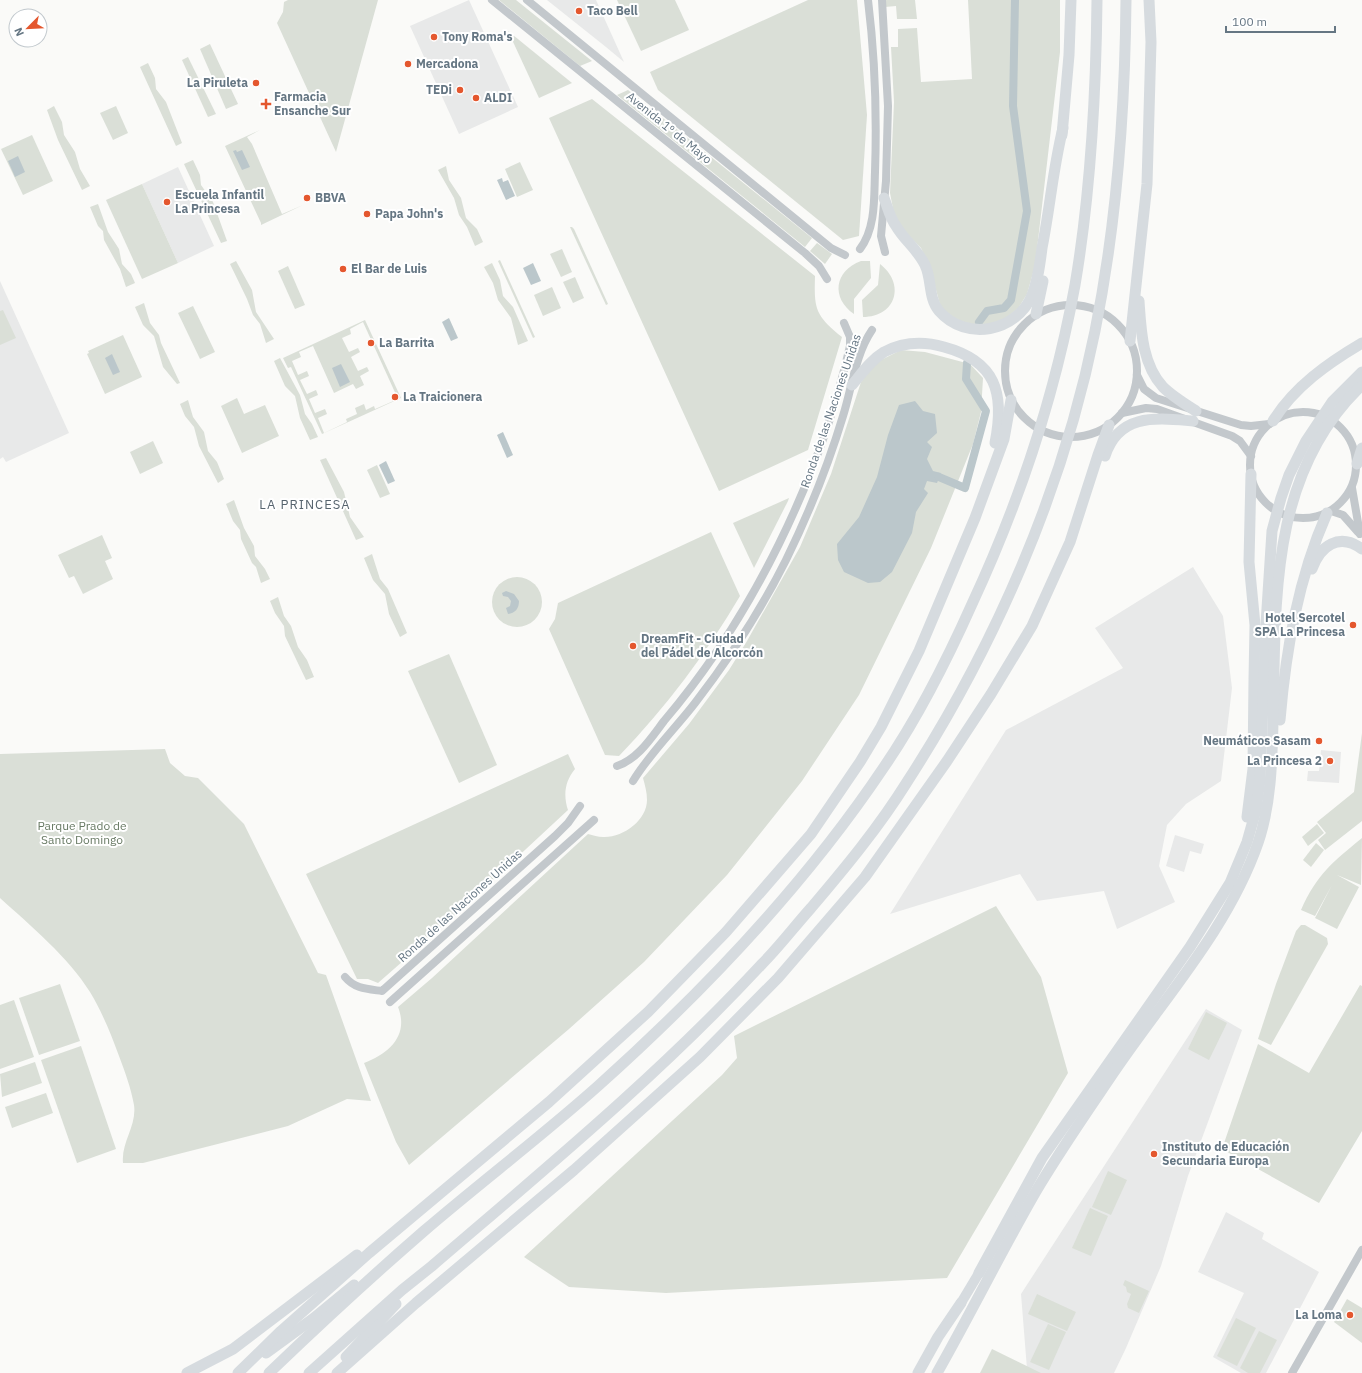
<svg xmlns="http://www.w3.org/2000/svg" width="1362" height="1373" font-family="'IBM Plex Sans',sans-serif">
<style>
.built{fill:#e8e9e9}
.green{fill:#dadfd7;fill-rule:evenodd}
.water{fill:#bbc7cb}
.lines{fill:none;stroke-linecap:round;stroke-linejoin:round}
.canal{stroke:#bbc7cb;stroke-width:8}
.minor{stroke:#c3c8cc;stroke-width:8}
.major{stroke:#d6dbdf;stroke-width:10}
.highway{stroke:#d6dbdf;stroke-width:11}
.poi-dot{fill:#e4572e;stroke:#fff;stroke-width:1.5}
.labels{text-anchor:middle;stroke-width:4;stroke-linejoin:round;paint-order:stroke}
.poi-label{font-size:12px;font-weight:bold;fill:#657683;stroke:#fff;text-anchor:start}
.street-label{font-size:12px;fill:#657683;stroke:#fff}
.park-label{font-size:12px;fill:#687a64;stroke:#fff}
.neighbourhood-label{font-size:13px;letter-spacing:1px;fill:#57646e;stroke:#fff}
</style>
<rect width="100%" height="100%" fill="#fafaf8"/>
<g class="built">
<polygon points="469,0 518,107 459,134 410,26"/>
<polygon points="547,0 596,0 624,62 606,47"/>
<polygon points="178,167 214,246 178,263 142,184"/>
<polygon points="0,281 69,433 6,462 3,457 0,459"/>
<polygon points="1193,567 1223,616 1232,688 1221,781 1186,804 1167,825 1159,866 1175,902 1117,929 1104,891 1037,901 1020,874 890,914 1006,730 1123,668 1095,628"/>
<polygon points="1321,750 1341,752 1339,783 1307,781 1308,771 1319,771"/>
<polygon points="1175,835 1204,844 1201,854 1190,851 1184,872 1166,866"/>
<polygon points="1206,1009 1242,1030 1188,1176 1161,1266 1126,1348 1114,1373 1036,1373 1027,1369 1021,1294"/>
<polygon points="1226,1212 1264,1233 1262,1239 1319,1272 1266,1373 1241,1373 1213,1357 1244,1293 1198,1272"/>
</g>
<g class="green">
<polygon points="288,0 378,0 336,152 277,23 283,12 284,2"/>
<polygon points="499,0 516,0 592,61 580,66"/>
<polygon points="617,0 675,0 689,30 641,51"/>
<polygon points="808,0 857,0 867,115 859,236 843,240 658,90 650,72"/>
<polygon points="885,0 915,0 917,19 897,19 896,6 885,7"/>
<polygon points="968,0 1060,0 1060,52 1035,266 1027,294 1019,307 1007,318 990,325 975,326 956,319 941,308 930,268 921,248 900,227 894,214 890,193 894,102 891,47 898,47 898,29 917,28 921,82 972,79"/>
<polygon points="508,31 572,83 539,98"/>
<polygon points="210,44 238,104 226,109 200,49"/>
<polygon points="188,57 216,114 208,117 182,60"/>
<polygon points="148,63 155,78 156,89 166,102 182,143 176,146 140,67"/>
<polygon points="628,90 812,238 805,247 617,95"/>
<path d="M592,99L815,276C814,309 815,315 842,337L808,450L719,491L549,118Z"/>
<polygon points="54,106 62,122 64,135 75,152 80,169 90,186 82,190 58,140 47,110"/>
<polygon points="116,106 128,133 113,140 100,113"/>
<polygon points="260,130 247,137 252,144 282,214 303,205 261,225 261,223 225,146"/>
<polygon points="32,135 53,181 23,195 1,149"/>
<polygon points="193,160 200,175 201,185 213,202 227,241 221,243 184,164"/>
<polygon points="520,162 533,190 517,197 505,169"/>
<polygon points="446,166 449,180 461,198 466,218 477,229 483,242 475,246 467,227 459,215 454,198 438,170"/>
<polygon points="142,184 178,263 142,279 106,200"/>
<polygon points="98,204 108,232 119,249 122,264 131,274 135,283 126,287 120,269 104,240 103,231 98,226 90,207"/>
<polygon points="570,227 572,227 574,229 608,304 606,305"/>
<polygon points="817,243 832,254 825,264 810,251"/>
<polygon points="562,249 572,272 561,277 550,254"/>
<polygon points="500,260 535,337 533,338 498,261"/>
<polygon points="236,261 252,290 256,312 274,339 266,343 260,324 253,315 247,299 230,264"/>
<path d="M861,261H870L871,278L854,299V314C831,298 834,271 861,261Z"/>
<polygon points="492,263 500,280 503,296 513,307 528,341 518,345 511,318 498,300 493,283 484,267"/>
<path d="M880,264C906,284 896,317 863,317L862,300L878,285Z"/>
<polygon points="288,266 305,305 295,309 278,271"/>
<polygon points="575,277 584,298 573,303 563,282"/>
<polygon points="552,287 561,308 543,316 534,295"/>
<polygon points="144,303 150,323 159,335 161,343 180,383 177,384 163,367 154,336 143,325 135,307"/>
<polygon points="193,306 215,352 200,359 178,313"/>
<polygon points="3,310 16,338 0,345 0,311"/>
<path d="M365,320L401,398L322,434L291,367L288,368L283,358ZM363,322L398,399L375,409L374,406L366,410L364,404L355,408L357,414L346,419L347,422L324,433L318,418L327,414L325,409L315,413L309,399L318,395L316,390L307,394L300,380L309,376L307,371L298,375L292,361L301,357L299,352L313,346L334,393L353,384L356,389L364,385L360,376L369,371L367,367L358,371L351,357L360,352L358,348L349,352L342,338L351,334L350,329Z"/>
<polygon points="123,335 142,377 105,394 87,354 89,353 88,351"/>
<path d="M901,350L925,352L970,364L983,378L981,412L973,444L931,548L859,695L802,781L727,875L644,962L569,1029L409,1165L396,1142L364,1063C390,1053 409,1035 398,1007L432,978L588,834C593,835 598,837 603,837C623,838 647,820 647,800C647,793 645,785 643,778L689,724L729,670L747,641L800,547L831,474L861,382L877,362Z"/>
<polygon points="280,358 300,395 305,414 312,424 318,437 310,440 300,418 295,396 285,386 274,361"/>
<polygon points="237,398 244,414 265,405 279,436 242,453 221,406"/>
<polygon points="188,400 193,417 204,432 208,451 217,462 224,479 218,483 199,446 194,427 185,416 180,404"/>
<polygon points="153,441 163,463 140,474 130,452"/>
<polygon points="326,458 344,492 350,517 364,537 356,540 320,460"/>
<polygon points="377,465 390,494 380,498 367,470"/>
<polygon points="789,498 788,501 754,568 733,523"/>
<polygon points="234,500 244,528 254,546 255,556 265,569 270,579 261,583 256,567 252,563 241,539 240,530 233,521 226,504"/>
<path d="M711,532L740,596C706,654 666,707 619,756L605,755L549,629L555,619L558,603Z"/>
<polygon points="102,535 112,558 105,561 113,579 83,594 74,576 69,578 58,555"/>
<polygon points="372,554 380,579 388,589 407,633 400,637 389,614 385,594 373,580 364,558"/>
<circle cx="517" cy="602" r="25"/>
<polygon points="278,597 284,616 291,626 298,647 307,660 314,677 306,680 285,636 284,626 275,613 270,601"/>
<polygon points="449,654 497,765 459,783 408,671"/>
<polygon points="1362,733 1362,821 1325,850 1318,840 1326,833 1317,822 1354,792"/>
<path d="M165,749L170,763L185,776L198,778L244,824L318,973L326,975L371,1101L347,1099L288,1126L143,1163H123C121,1142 137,1126 134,1105C131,1088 125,1072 119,1056C111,1034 102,1012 90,992C69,958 30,925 0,898V754Z"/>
<path d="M568,754L575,769C565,781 563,795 568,810L443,926L378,983L368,979H357L306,874Z"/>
<polygon points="1317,824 1324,833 1308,846 1302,837"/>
<path d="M1362,838L1361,885L1337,875L1359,887L1337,929L1315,918L1332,885L1315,916L1301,910C1317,874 1333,862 1362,838Z"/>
<polygon points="1316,843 1324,850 1311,867 1303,860"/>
<polygon points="996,906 1041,977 1068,1073 947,1278 666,1293 569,1287 524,1257 722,1075 737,1058 734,1036"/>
<polygon points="1301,925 1305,925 1327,938 1328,944 1271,1045 1258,1039 1276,984 1296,931"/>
<polygon points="60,984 80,1041 39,1055 19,998"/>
<polygon points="1360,985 1362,986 1362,1131 1319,1203 1222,1149 1258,1044 1309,1073"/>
<polygon points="14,1000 34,1057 0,1069 0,1005"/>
<polygon points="1206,1012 1227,1023 1209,1060 1188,1049"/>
<polygon points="81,1046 116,1149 77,1163 41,1060"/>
<polygon points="35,1062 42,1083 2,1097 0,1074"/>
<polygon points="46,1093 53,1113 12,1128 5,1107"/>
<polygon points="1108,1171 1127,1180 1111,1215 1092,1207"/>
<polygon points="1090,1208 1108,1216 1091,1256 1072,1248"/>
<polygon points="1125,1280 1149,1291 1139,1313 1128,1308 1127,1304 1131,1294 1127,1292 1126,1287 1123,1285"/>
<polygon points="1037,1294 1076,1312 1067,1331 1028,1314"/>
<polygon points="1347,1299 1362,1308 1362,1343 1334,1322"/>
<polygon points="1236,1318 1256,1328 1237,1366 1217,1356"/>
<polygon points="1048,1324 1066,1332 1049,1370 1030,1362"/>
<polygon points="1259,1331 1277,1340 1260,1373 1248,1373 1240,1368"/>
<polygon points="992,1349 1041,1373 980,1373"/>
</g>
<g class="water">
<polygon points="236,150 237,152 242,150 250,167 242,170 233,151"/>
<polygon points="18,156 25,172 15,177 8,161"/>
<polygon points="502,178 503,182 508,180 515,196 506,200 497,180"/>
<polygon points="533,263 541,281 531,285 523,268"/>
<polygon points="449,318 458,338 451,341 442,322"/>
<polygon points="112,354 120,372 113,375 105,358"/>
<polygon points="341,364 350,382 340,387 332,368"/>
<polygon points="915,401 923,411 935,414 937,433 927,442 932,447 927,459 933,471 941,473 937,483 927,481 924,489 928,493 916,512 912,533 892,572 880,582 868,583 844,572 838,560 837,544 859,517 877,477 888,435 899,405"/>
<polygon points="503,432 513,455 507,458 497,435"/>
<polygon points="386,461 395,481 388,484 379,465"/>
<path d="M506,591L514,594L519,601C519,609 515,613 508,614L506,608L510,606L511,601L508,597L503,596L502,593Z"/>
</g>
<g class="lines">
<g class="canal">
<polyline points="979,322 987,311 1004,308 1011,300 1027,211 1013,106 1015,0"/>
<polyline points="939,477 965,488 986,411 966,379 967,363"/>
</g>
<g class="minor">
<polyline points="492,0 805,253 819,266 827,279"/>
<polyline points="527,0 831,248 845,255"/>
<polyline points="882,0 888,106 886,181 881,236 885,252"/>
<path d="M860,249C876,228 874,197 875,172C877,114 875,57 868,0"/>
<circle cx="1071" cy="371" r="66"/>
<polyline points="1137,375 1144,389 1156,398 1241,425 1251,426 1269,424"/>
<circle cx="1303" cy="465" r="53"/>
<polyline points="1122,413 1146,408 1157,409 1232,436 1240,441 1251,456"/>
<polyline points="1352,488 1360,534"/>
<polyline points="1331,511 1343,515 1358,532"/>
<path d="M617,766C638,759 651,738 664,721C752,618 820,478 850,346V337L844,323"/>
<path d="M633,781C650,753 675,729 695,703C729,659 761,610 786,560C809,513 828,466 843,416C852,388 855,355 872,330"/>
<path d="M345,977C355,989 367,989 382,991L555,836L568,823L580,806"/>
<polyline points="390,1002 594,820"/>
<polyline points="1292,1373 1362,1250"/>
</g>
<polyline class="major" points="961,1303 979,1273"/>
<g class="highway">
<polyline points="1062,135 1069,55 1071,0"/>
<path d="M884,198C888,208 890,218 896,226C904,240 918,250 925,265C932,279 928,298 939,311C966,342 1017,332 1032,295C1038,280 1040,264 1042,248C1050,208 1053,168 1063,128"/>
<path d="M1139,301C1141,330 1142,364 1163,387C1172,396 1185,404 1196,411"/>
<polyline points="1036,314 1043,281"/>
<polyline points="1130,341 1147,184 1151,42 1149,0"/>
<path d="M852,385C862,373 871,360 884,352C903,342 923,341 944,347C996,361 1005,393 995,443"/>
<path d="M1273,421C1294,387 1328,363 1362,343"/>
<path d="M1105,456C1119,413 1156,418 1193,421"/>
<polyline points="1357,464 1362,448"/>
<path d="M1312,569C1320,546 1339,532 1362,549"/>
<path d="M1280,720C1286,649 1298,579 1327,513"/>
<polyline points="1247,817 1253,769 1254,679 1255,625 1249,562 1251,474"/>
<polyline points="979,1273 1042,1158 1190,947 1230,883 1247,842 1256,810 1260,780 1266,624 1272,531 1281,498 1289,475 1306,441 1332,402 1362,372"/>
<polyline points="266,1353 314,1318 354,1285"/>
<polyline points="346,1357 396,1304"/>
<polyline points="187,1373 233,1349 357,1255"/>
<polyline points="238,1373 281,1331 369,1253 549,1102 648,1012 726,932 811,834 860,762 881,727 919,651 975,518 1004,439 1011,400"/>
<path d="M269,1373C319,1325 371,1277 424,1231C481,1182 542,1136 598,1086C704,991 805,885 884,767C919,716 947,660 972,604C1019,503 1055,395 1075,285C1091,191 1096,95 1097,0"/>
<path d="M309,1373L402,1290L432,1266C545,1169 660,1074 761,965C779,947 794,927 811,908C845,868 879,827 907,782C995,646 1063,490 1095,331C1117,222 1125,111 1126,0"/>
<polyline points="337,1373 416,1303 574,1170 700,1057 778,978 865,877 947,761 991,694 1032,626 1070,542 1098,455 1109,425"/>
<polyline points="918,1373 938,1337 961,1303"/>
<path d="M937,1373C971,1313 1001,1252 1035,1193C1059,1152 1087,1112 1114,1072C1164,998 1228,929 1258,843C1271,805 1272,762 1273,723C1276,604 1268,474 1362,385"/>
</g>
</g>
<g class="poi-dot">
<circle cx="579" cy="11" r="4"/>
<circle cx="434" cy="37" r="4"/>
<circle cx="408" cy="64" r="4"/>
<circle cx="256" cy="83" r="4"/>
<circle cx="460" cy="90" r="4"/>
<circle cx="476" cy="98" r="4"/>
<path d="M264 98h4v4h4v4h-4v4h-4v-4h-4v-4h4z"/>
<circle cx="307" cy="198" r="4"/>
<circle cx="167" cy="202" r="4"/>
<circle cx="367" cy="214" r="4"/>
<circle cx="343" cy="269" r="4"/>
<circle cx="371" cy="343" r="4"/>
<circle cx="395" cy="397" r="4"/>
<circle cx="1353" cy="625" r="4"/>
<circle cx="633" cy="646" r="4"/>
<circle cx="1319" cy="741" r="4"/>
<circle cx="1330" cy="761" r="4"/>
<circle cx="1154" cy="1154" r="4"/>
<circle cx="1350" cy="1315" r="4"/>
</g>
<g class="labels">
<g class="poi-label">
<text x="587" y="15">Taco Bell</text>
<text x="442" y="41">Tony Roma's</text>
<text x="416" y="68">Mercadona</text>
<text x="248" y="87" text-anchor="end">La Piruleta</text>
<text x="452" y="94" text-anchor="end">TEDi</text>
<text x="274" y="101">Farmacia<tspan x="274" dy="14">Ensanche Sur</tspan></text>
<text x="484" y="102">ALDI</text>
<text x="175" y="199">Escuela Infantil<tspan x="175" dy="14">La Princesa</tspan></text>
<text x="315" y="202">BBVA</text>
<text x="375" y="218">Papa John's</text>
<text x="351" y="273">El Bar de Luis</text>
<text x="379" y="347">La Barrita</text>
<text x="403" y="401">La Traicionera</text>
<text x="1345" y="622" text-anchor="end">Hotel Sercotel<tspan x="1345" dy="14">SPA La Princesa</tspan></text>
<text x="641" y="643">DreamFit - Ciudad<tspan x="641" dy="14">del Pádel de Alcorcón</tspan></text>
<text x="1311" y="745" text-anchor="end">Neumáticos Sasam</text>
<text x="1322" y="765" text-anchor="end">La Princesa 2</text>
<text x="1162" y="1151">Instituto de Educación<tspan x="1162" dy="14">Secundaria Europa</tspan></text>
<text x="1342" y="1319" text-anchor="end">La Loma</text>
</g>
<g class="street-label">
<text transform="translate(669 128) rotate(39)" y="4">Avenida 1º de Mayo</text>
<text transform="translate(831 411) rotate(-71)" y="4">Ronda de las Naciones Unidas</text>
<text transform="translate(460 906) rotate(-42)" y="4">Ronda de las Naciones Unidas</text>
</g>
<g class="park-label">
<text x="82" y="830">Parque Prado de<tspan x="82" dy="14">Santo Domingo</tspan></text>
</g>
<g class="neighbourhood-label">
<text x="305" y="509">LA PRINCESA</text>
</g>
</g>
<g transform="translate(28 28) rotate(246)"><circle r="19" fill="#ffffff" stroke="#c1c8cd"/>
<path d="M0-3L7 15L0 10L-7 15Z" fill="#e4572e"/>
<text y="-6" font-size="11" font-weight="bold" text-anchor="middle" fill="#657683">N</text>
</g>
<path d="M1226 26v6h109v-6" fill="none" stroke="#657683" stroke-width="2"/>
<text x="1232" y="26" font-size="12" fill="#657683" stroke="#ffffff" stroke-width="3" paint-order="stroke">100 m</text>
</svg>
